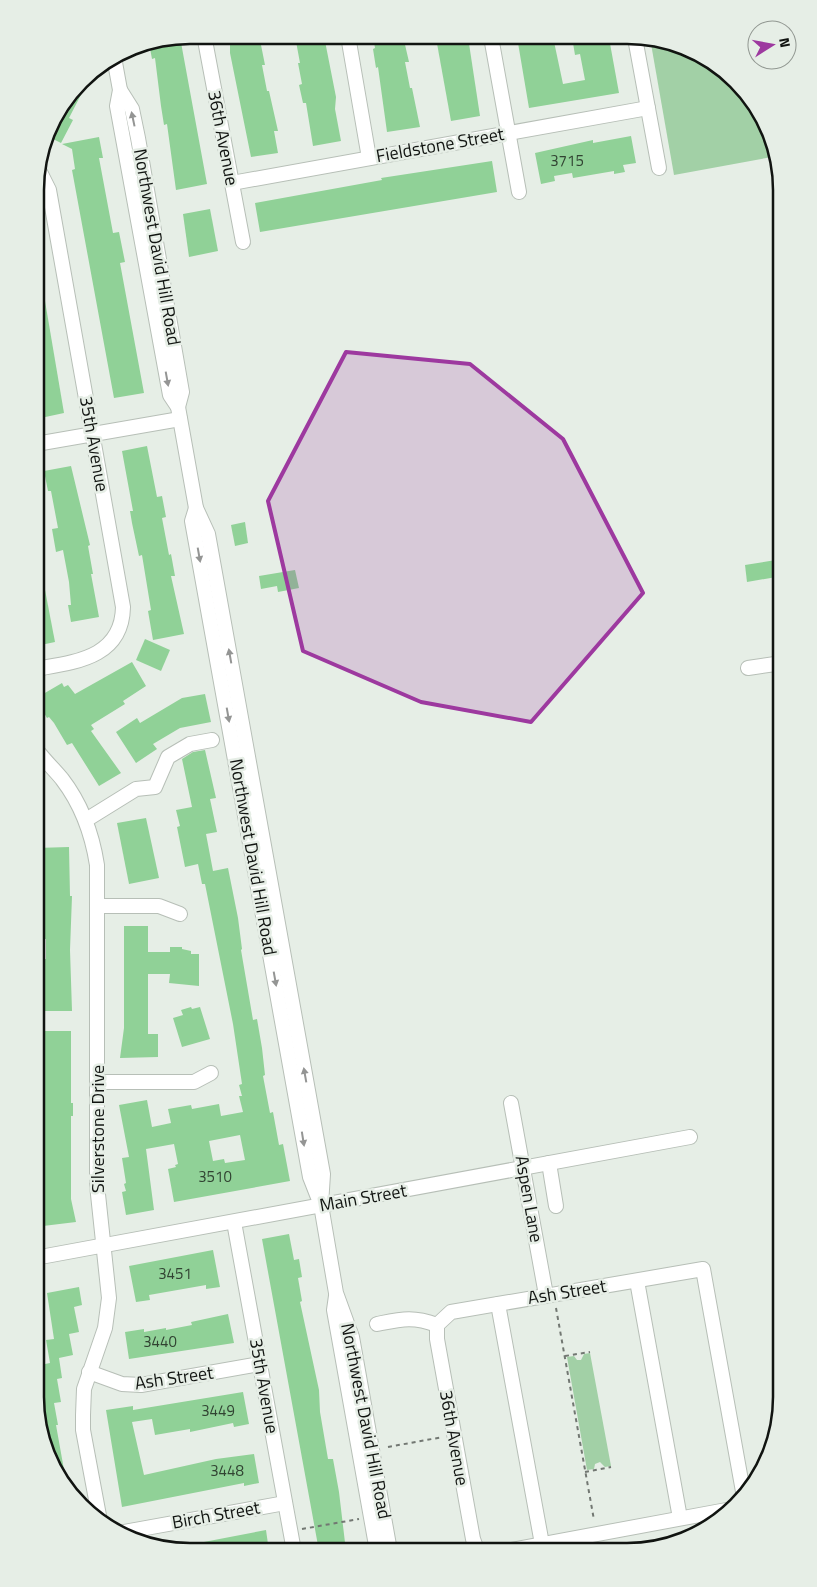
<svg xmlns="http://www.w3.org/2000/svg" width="817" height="1587" font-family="'Titillium Web',sans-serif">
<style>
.green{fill:#a2d0a6}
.building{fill:#90d197;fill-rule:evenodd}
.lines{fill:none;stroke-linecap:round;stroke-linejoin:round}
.minor-casing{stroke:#b7bfb7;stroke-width:16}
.path{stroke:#727772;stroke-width:2;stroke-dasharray:4 4;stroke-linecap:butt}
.minor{stroke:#fff;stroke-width:14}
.oneway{fill:#949594}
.marked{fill:#9d399f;fill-opacity:0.2;stroke:#9d399f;stroke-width:4;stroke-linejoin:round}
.labels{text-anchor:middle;stroke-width:5;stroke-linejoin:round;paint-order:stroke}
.number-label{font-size:15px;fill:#314332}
.street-label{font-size:18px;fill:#111411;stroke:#e6eee6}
.rim{fill:none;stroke:#111411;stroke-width:2.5}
</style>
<rect width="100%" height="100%" fill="#e6eee6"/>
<g class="green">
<polygon points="650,38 657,38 729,73 774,140 777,156 674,175"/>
<polygon points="590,1353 611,1466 605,1467 600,1462 595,1464 594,1469 587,1470 567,1357 574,1356 577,1360 581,1360 584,1354"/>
</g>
<g class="building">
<polygon points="230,35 259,35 265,65 262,65 267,91 269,91 278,131 274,131 278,153 251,157 230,53"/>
<polygon points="295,36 324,36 336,97 335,109 341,141 313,146 306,103 303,103 299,85 302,84 298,63 300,63"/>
<polygon points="373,36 403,36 409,62 405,62 410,88 412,88 420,127 387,132 378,67 376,68 373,49 375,48"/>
<polygon points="180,37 207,184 176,190 167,124 164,125 161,106 155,58 152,59 149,43"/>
<polygon points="446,37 468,37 480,116 451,121 436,38"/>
<polygon points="517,37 553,37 563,84 585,80 580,54 575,55 572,37 609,38 619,93 529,108"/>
<polygon points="82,80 87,83 69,118 73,120 61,143 47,136 51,121"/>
<polygon points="631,136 636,163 623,165 625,172 614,174 614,171 573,178 572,173 554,176 555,181 541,184 535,153 593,140 593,143"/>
<polygon points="99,137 103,158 99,158 113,233 119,232 125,262 120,263 144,393 114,398 72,170 75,169 72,149 62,144"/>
<polygon points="492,161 497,192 260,232 255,203 382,180 381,178"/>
<polygon points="210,209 218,251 189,257 183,214"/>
<polygon points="45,301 64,413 36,419 36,303"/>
<polygon points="147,446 157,497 162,496 166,517 162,518 169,555 171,554 175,576 171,576 184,634 153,640 148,611 151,610 142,555 139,556 132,523 130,511 133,511 122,451"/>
<polygon points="71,466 90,545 88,546 93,574 91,574 99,617 71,622 68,605 71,605 69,582 63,550 56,552 52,529 58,528 51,491 48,491 44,471"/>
<polygon points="245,522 248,543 235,546 231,525"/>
<polygon points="782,559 782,576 747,582 745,565"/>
<polygon points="36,569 41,569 55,642 36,646"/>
<polygon points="295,570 299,588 278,592 277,586 261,589 259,576"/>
<polygon points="145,639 170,650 161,671 136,660"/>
<polygon points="132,662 146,686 123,701 125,704 91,725 94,729 91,731 121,773 99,786 72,743 67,745 54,723 49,717 47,718 41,708 44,706 38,697 62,683 64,687 68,685 75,694"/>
<polygon points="205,694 211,722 180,728 153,744 157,749 136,763 116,732 137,718 140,723 182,698"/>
<path d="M205,750L216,798L210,799L217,832L206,834L213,871L228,868L238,918L242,949L241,950L253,1020L257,1019L262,1048L265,1075L263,1076L270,1113L273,1112L279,1145L283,1144L290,1181L174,1202L168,1169L176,1167L175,1165L178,1164L174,1144L146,1149L154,1210L126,1215L122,1192L126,1191L124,1184L126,1183L122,1158L129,1157L119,1105L147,1100L152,1127L171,1123L168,1109L191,1105L192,1109L219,1104L221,1116L243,1112L239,1096H242L239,1085L242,1084L233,1024L205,884H202L198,864L185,867L177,827L180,826L176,810L192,807L182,759L193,752ZM240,1135L245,1160L225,1163L224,1159L213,1161L209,1141Z"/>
<polygon points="146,818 159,878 129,884 117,823"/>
<polygon points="69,847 70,896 72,896 70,950 72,1011 39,1011 36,992 41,992 41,959 46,959 46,939 40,939 39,899 42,899 43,892 43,869 36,869 36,848"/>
<polygon points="124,926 148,926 148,952 170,952 170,947 182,947 182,949 191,951 191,954 199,954 199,986 169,983 170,974 148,974 148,1034 158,1034 158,1057 120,1058 124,1028"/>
<polygon points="191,1007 192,1009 200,1007 210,1039 182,1047 173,1018 183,1015 181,1010"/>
<polygon points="35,1031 71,1031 71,1103 73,1103 73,1116 71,1116 71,1199 76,1222 43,1226 38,1209 43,1208 40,1179 43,1132 37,1132 37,1111 39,1111 39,1103 43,1103 43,1076 37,1076"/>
<polygon points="289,1234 294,1260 299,1259 302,1277 298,1278 302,1301 300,1302 319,1390 320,1412 328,1459 333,1459 339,1492 346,1551 319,1551 266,1261 262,1239"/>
<polygon points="213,1250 220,1287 206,1289 206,1285 149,1295 150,1300 136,1302 129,1266"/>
<polygon points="79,1287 82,1305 74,1307 79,1332 69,1334 73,1355 59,1358 62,1378 57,1379 61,1402 54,1403 58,1425 56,1425 66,1481 43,1447 35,1397 35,1366 50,1363 46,1340 54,1339 47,1293"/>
<polygon points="228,1314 234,1343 129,1359 125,1332 144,1329 144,1332 166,1328 166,1330 192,1325 191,1322"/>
<polygon points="243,1392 249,1424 234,1427 233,1423 190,1432 190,1429 155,1435 152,1419 132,1422 144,1475 216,1459 254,1454 259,1483 244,1486 244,1483 122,1507 106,1410 133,1406 133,1410"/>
<polygon points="266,1530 269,1551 183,1551 183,1546"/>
</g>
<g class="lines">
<g class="minor-casing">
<g id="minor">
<polyline points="204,35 243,242"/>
<polyline points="348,36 369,158"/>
<polyline points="491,37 519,192"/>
<polyline points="635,38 659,168"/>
<polyline points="114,57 120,90 117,106 170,395 178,407 196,508 208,534 323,1174 321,1205"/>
<polyline points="120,90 132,109 138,138 182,392 178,407"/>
<polyline points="232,183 648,108"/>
<polyline points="36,444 180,419"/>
<polyline points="196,508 192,521 310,1177 321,1205 336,1293 352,1337 390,1551"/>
<polyline points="748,668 782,663"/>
<path d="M36,669C75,662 122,658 123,607L49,190L37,166"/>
<path d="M36,749C44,760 53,768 62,779C82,805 92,833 97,865V1185L109,1298L105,1328L84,1389L83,1415V1430L100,1521"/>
<polyline points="86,820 136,789 155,787 168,757 190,744 212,740"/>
<polyline points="98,906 159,906 180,914"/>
<polyline points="97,1082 194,1082 211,1073"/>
<polyline points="511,1103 546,1295"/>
<polyline points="549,1163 556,1206"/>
<polyline points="234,1222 294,1551"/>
<polyline points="35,1258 690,1137"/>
<polyline points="637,1281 680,1518"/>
<polyline points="336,1296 334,1310 377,1551"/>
<polyline points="498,1304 542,1544"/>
<path d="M377,1324C402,1319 413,1316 437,1325"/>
<polyline points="437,1325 451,1312 703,1269 744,1497"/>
<polyline points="437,1325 437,1339 473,1539 477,1550"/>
<polyline points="89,1372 122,1384 141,1385 260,1364"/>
<polyline points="118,1533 285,1503"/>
<polyline points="500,1552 732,1509"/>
</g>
</g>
<g class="path">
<polyline points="556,1308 594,1520"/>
<polyline points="565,1356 590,1352"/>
<polyline points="388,1447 443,1437"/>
<polyline points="585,1472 611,1467"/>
<polyline points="302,1529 359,1519"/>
</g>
<use href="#minor" class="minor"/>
</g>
<defs><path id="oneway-solid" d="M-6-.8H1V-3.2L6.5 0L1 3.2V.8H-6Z" transform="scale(1.25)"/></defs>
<g class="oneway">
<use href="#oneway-solid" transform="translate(133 119) rotate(-102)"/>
<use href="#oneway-solid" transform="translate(167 379) rotate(80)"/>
<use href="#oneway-solid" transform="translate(199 555) rotate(80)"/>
<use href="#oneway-solid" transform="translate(230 656) rotate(-100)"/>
<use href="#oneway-solid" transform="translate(228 715) rotate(80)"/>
<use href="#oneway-solid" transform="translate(275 979) rotate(80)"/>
<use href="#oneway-solid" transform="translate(305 1075) rotate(-100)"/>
<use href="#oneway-solid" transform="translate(303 1139) rotate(81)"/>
</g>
<path class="marked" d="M346,352L470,364L563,439L643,593L531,722L421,702L303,651L268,501Z"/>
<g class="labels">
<g class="number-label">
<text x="567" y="166">3715</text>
<text x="215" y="1182">3510</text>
<text x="175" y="1279">3451</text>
<text x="160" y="1347">3440</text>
<text x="218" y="1416">3449</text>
<text x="227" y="1476">3448</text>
</g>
<g class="street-label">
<text transform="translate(223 138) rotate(79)" y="6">36th Avenue</text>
<text transform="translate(440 145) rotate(-10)" y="6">Fieldstone Street</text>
<text transform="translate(157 247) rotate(80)" y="6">Northwest David Hill Road</text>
<text transform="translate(94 444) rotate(80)" y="6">35th Avenue</text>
<text transform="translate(253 857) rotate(80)" y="6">Northwest David Hill Road</text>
<text transform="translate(98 1129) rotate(-90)" y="6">Silverstone Drive</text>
<text transform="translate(363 1198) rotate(-10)" y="6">Main Street</text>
<text transform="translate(529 1199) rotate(80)" y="6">Aspen Lane</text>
<text transform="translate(567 1292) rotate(-9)" y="6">Ash Street</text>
<text transform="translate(174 1378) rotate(-8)" y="6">Ash Street</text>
<text transform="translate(264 1386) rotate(80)" y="6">35th Avenue</text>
<text transform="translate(366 1421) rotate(79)" y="6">Northwest David Hill Road</text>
<text transform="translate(454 1438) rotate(80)" y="6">36th Avenue</text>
<text transform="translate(216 1515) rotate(-10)" y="6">Birch Street</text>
</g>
</g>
<path d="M0 0H817V1587H0ZM190 44H627A146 146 0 0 1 773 190V1397A146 146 0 0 1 627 1543H190A146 146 0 0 1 44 1397V190A146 146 0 0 1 190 44Z" fill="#e6eee6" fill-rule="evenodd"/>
<path class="rim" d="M190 44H627A146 146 0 0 1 773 190V1397A146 146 0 0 1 627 1543H190A146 146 0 0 1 44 1397V190A146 146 0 0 1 190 44Z"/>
<g transform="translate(772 45) rotate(79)"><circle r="24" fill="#e6eee6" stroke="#919791"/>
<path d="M0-4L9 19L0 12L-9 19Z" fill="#9d399f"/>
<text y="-8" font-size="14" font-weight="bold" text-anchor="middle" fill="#111411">N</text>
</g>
</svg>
